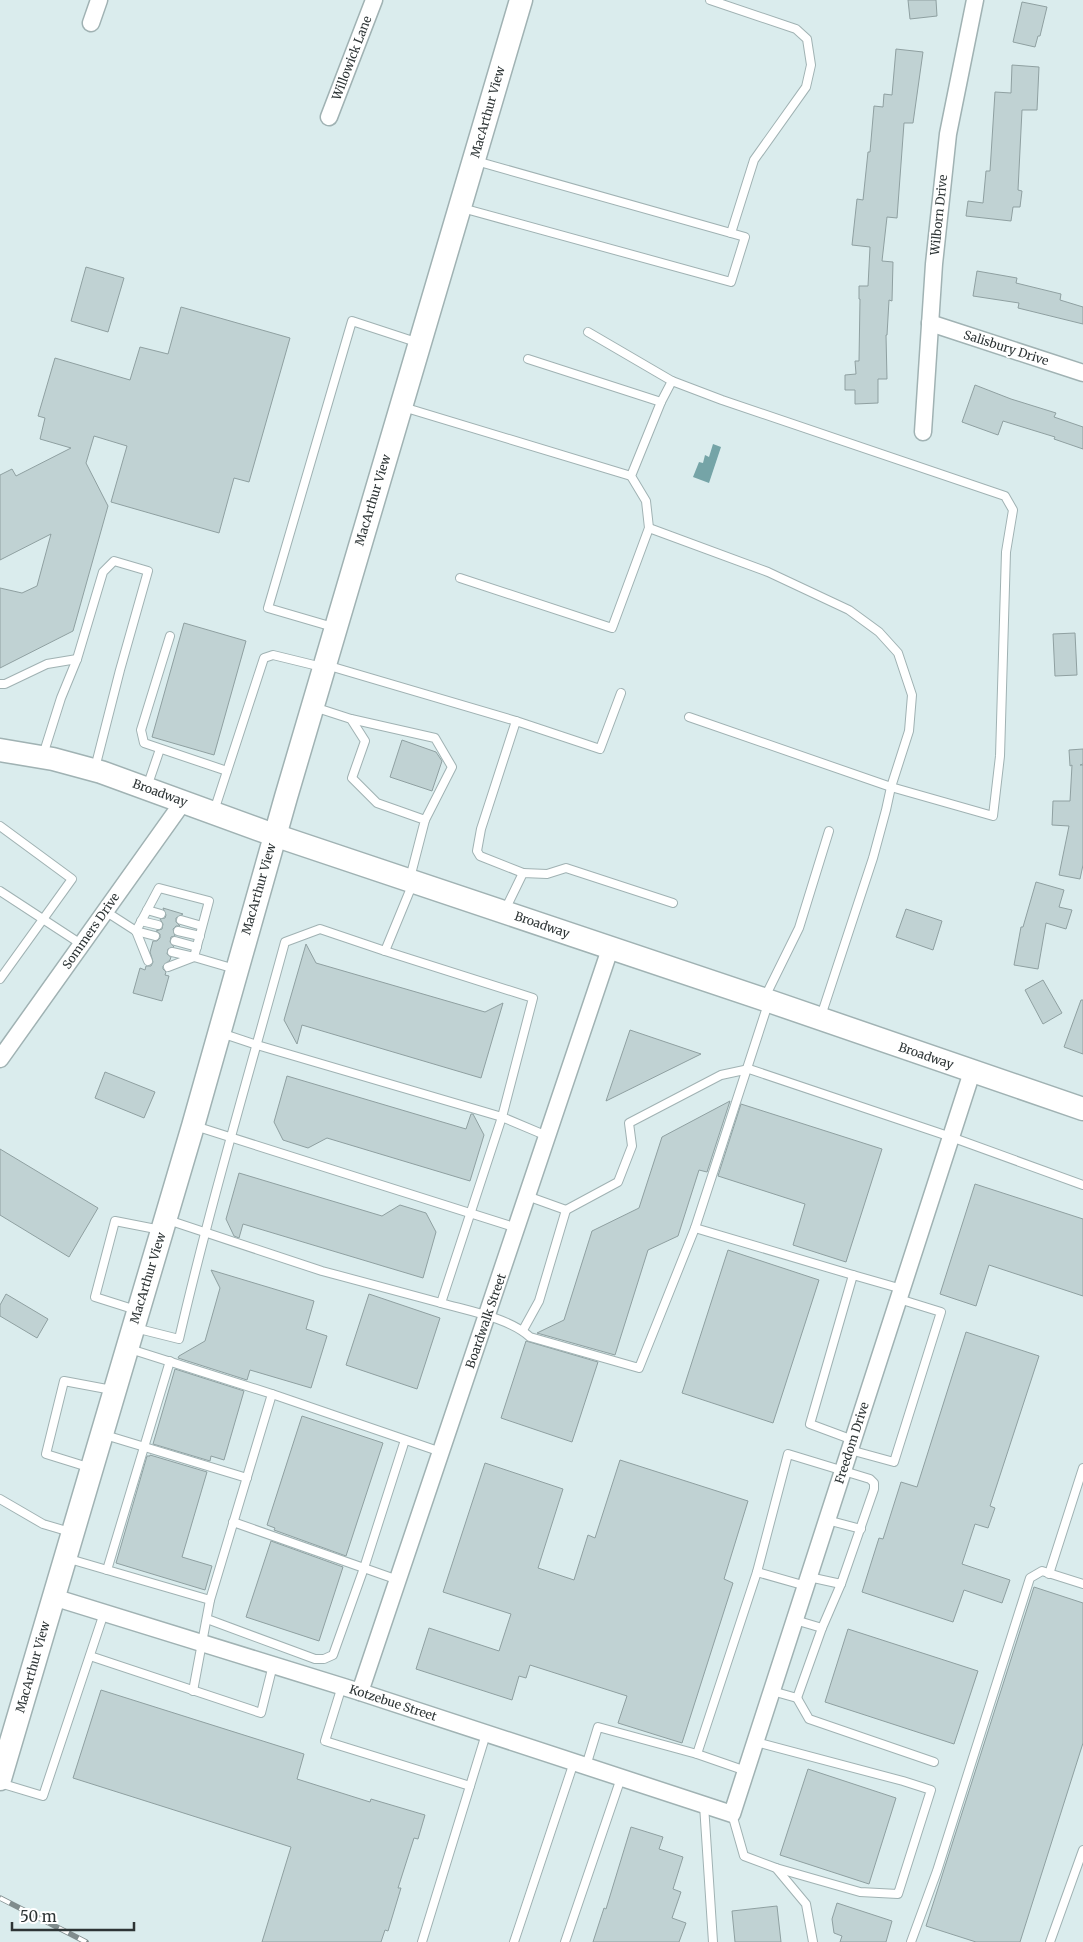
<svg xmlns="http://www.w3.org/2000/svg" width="1083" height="1942" font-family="Merriweather,serif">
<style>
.water{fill:#75a4a7}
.building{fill:#c0d2d3;stroke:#8fa0a1}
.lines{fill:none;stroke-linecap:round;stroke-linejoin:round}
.lane-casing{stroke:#a0b2b3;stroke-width:10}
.street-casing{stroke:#a0b2b3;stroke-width:19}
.secondary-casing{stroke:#a0b2b3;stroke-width:25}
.lane{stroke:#fff;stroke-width:8}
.street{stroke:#fff;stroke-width:16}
.secondary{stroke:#fff;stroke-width:22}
.rail-casing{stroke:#808c8d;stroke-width:5.5}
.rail{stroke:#fff;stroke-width:4;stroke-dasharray:11;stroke-linecap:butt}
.labels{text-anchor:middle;stroke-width:4;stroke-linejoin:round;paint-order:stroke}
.street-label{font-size:12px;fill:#2d3435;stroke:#fff}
</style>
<rect width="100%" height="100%" fill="#daeced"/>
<polygon class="water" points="713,444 721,447 709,483 693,477 699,462 703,463 705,455 709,457"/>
<g class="building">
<polygon points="908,0 936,0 937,16 910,19"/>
<polygon points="1022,2 1047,7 1040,36 1038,36 1035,47 1013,42"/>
<polygon points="896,49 923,52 913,123 904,123 897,218 887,217 882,261 893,262 892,301 889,300 887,335 886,335 887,379 878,379 878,403 855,404 855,390 845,390 845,375 856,374 855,361 859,361 860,299 859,299 859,286 868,286 870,247 852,245 857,199 863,200 868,152 870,152 874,106 883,107 884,94 892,95"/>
<polygon points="1012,65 1039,67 1037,110 1022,110 1018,190 1022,191 1020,207 1013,207 1011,221 966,216 968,201 983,203 986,171 990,171 995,92 1011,93"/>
<polygon points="86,267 124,278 108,332 71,321"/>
<polygon points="977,271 1017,278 1016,283 1061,294 1060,300 1083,307 1083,324 1018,308 1019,303 973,296"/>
<polygon points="181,307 290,338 249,482 234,478 219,533 111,502 127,446 94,436 86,463 108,506 73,631 0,668 0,588 22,593 37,586 51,534 0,560 0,475 12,469 16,476 71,448 40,439 45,418 38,416 55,358 130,380 140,347 168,354"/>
<polygon points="975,385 1011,399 1056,413 1054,417 1083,427 1083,449 1054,439 1055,437 1003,421 998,435 962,422"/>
<polygon points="184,623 246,641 214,755 152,737"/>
<polygon points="1075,633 1077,675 1055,676 1053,634"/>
<polygon points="402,740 436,752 442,761 432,791 390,777"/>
<polygon points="1083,749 1083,764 1080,765 1083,765 1083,865 1080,879 1059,875 1069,826 1052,825 1053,801 1070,801 1072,765 1070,766 1069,750"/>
<polygon points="1036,882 1064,890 1059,907 1072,910 1066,929 1046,923 1038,969 1014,965 1021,927 1023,927"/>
<polygon points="163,908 183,914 176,918 176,922 180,926 176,926 173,929 175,936 171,937 170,942 174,947 168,949 167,954 171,957 170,960 163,966 163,969 166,972 165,975 169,976 162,1001 133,993 140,968 145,970 146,966 151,966 153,962 150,952 153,941 157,941 160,938 160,934 156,931 162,929 163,924 160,919 165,918 166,915"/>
<polygon points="906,909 942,921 933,950 896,937"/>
<polygon points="306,944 316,963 485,1012 503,1003 481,1078 302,1025 297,1044 284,1020"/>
<polygon points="1043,980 1062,1013 1043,1024 1025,990"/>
<polygon points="1081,1000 1083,1000 1083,1054 1064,1047"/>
<polygon points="630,1030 701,1054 606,1101"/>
<polygon points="105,1072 155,1092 144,1118 95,1098"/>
<polygon points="287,1076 466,1129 471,1114 473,1114 484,1135 470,1181 327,1138 308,1148 283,1140 274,1122"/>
<polygon points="730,1101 707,1172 699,1170 678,1236 648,1250 615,1355 537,1333 564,1320 592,1231 639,1208 662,1137"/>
<polygon points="741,1104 882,1149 846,1262 793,1245 805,1204 718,1176"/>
<polygon points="0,1149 98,1208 69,1257 0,1215"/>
<polygon points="239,1173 382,1216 400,1205 426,1213 436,1232 423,1278 243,1224 239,1238 234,1236 226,1219"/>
<polygon points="975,1184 1083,1219 1083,1296 989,1265 976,1306 940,1294"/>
<polygon points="728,1250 819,1280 773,1423 682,1393"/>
<polygon points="211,1270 314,1301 306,1329 327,1336 311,1388 250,1370 247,1380 178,1358 179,1356 205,1341 220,1288"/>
<polygon points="6,1294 48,1319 37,1338 0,1316 0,1305"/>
<polygon points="369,1294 440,1318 417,1389 346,1365"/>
<polygon points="966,1332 1039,1356 990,1506 995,1508 988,1528 975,1524 962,1564 1010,1580 1002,1603 964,1590 953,1622 862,1592 879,1538 883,1539 901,1482 917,1487"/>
<polygon points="526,1341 598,1362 572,1442 501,1418"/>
<polygon points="175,1369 244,1391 224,1460 211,1456 210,1461 153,1444"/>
<polygon points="302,1416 383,1443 346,1556 274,1530 275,1528 267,1525"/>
<polygon points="150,1455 207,1472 182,1557 212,1566 205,1590 116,1563 147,1456 150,1456"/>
<polygon points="620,1460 748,1501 724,1579 733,1583 682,1743 618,1723 627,1696 530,1665 526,1678 519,1676 512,1700 416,1669 429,1628 499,1651 511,1614 443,1592 485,1463 563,1489 538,1568 574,1580 588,1535 595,1538"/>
<polygon points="271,1541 343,1567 319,1641 246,1617"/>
<polygon points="1034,1587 1083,1603 1083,1743 1020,1942 976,1942 926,1926"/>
<polygon points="848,1629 978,1671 954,1744 825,1702"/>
<polygon points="101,1690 304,1754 297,1779 370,1802 371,1799 425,1815 418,1839 414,1838 398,1888 401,1888 388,1931 385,1930 381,1942 262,1942 291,1847 73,1778"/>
<polygon points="808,1769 896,1798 869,1884 780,1855"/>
<polygon points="631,1827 663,1837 659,1849 683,1857 673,1889 681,1892 672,1918 686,1923 679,1942 593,1942 604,1908 606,1909"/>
<polygon points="837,1903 892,1921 886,1942 840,1942 842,1936 834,1933 832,1919"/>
<polygon points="777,1906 781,1942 735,1942 732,1911"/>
</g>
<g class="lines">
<g class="lane-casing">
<g id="lane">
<polyline points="710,0 796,29 807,39 811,65 806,87 754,160 731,233"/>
<polyline points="462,208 731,282 745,237 476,161"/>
<polyline points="588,332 672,381"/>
<polyline points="528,359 661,402"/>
<polyline points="403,407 631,476"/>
<polyline points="649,528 768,572 849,610 879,632 898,653 912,695 909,731 891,787 886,810 873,858 821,1016"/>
<polyline points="460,578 612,628 649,528 646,501 631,476 661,402 672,381 722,400 1005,496 1013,510 1006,552 1000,756 993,816 891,787 689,717"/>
<polyline points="333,627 268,608 352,321 419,343"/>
<polyline points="170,636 141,730 144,743 227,771"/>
<polyline points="326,665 516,721"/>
<polyline points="0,684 5,684 47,664 77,659"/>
<polyline points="314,707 351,719 365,741 352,778 377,803 425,820 410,878"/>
<polyline points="351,719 435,738 452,767 425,820"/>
<polyline points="43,755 61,698 77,659 103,572 114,561 148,571 120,670 95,768"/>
<polyline points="147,787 160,749"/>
<polyline points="214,811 264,658 273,655 322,667"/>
<polyline points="0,826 72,879 0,979"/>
<polyline points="523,873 480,856 477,851 481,829 516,721 600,749 621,693"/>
<polyline points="0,891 81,944"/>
<polyline points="147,910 161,914"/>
<polyline points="505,910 523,873 547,874 566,868 673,903"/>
<polyline points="105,911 136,931 159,888 209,901 194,957 235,969"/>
<polyline points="181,920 202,926"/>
<polyline points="141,921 158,925"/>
<polyline points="136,931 148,961"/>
<polyline points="136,931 155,936"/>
<polyline points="178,931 200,936"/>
<polyline points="175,941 197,947"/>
<path d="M385,951L533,998L502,1117L441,1303C469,1311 509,1318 530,1337L639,1368L695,1228"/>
<polyline points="172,952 194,957"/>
<polyline points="168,967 194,957"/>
<polyline points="765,997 799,928 829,831"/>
<polyline points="768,1004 695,1228 853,1275"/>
<polyline points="221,1033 257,1045 502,1117 547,1136"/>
<polyline points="195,1126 517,1228"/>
<polyline points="566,1210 618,1182 632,1146 629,1123 721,1075 749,1069 951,1137 1083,1185"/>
<polyline points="168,1220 322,1271 441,1303"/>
<polyline points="136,1310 95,1297 115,1221 161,1230"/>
<path d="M135,1328L179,1339C210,1205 249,1074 285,942L320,929L385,951L413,883"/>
<polyline points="523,1330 539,1301 566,1210 527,1196"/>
<polyline points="272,1394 441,1452"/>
<polyline points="105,1435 247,1478"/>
<polyline points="853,1440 810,1424 853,1275 902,1289"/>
<polyline points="850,1450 894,1462 941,1312 899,1299"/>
<polyline points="91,1468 46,1454 64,1381 112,1390"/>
<polyline points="0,1499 43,1524 70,1532"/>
<polyline points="827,1520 861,1529"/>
<polyline points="233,1522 398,1580"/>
<polyline points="66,1558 210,1600 272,1394 130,1349"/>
<polyline points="107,1570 170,1361"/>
<polyline points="757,1572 788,1454 870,1479 874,1483 874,1489 841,1584 809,1577"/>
<polyline points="1049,1574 1083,1468"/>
<polyline points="207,1619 315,1659 324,1659 333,1655 364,1568 405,1440"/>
<polyline points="822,1628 841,1584"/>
<polyline points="90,1656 261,1713 273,1665"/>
<polyline points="342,1686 325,1741 470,1786"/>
<polyline points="193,1691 210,1600"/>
<polyline points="772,1691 797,1698 822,1628 795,1620"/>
<polyline points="797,1698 809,1719 934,1762"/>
<polyline points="756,1742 903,1781 931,1790 898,1894 860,1892 776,1868"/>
<polyline points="697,1754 746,1771"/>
<polyline points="586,1766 598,1727 697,1754 757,1572 806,1586"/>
<polyline points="0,1783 43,1796 104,1613"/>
<polyline points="704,1805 713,1942"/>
<polyline points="732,1814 744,1856 776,1868 806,1904 813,1942"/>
<polyline points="422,1942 486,1734"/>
<polyline points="514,1942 574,1762"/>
<polyline points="565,1942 621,1778"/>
<polyline points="911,1942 937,1871 1030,1578 1042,1571 1083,1584"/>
<polyline points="1050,1942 1083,1850"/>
</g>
</g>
<g class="street-casing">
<g id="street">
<polyline points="91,23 99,0"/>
<polyline points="329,117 374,0"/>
<polyline points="930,323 1083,373"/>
<polyline points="923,432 934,264 948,134 975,0"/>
<polyline points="0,1059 183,802"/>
<polyline points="53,1597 360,1692 732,1814 972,1072"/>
<polyline points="360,1692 610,949"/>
</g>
</g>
<g class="secondary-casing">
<g id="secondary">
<polyline points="0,750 53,759 101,772 274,835 769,1001 1083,1109"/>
<polyline points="0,1779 193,1126 286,797 521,0"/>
</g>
</g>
<use href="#lane" class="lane"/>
<use href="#street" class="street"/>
<use href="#secondary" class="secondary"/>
<g class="rail-casing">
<polyline id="rail" points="0,1898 86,1942"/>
</g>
<use href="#rail" class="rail"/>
</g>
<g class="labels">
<g class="street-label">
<text transform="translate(352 58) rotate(-69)" y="4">Willowick Lane</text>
<text transform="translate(488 112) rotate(-74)" y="4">MacArthur View</text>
<text transform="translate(939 215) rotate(-84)" y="4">Wilborn Drive</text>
<text transform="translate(1006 348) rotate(18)" y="4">Salisbury Drive</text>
<text transform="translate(373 500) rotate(-73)" y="4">MacArthur View</text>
<text transform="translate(160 793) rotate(20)" y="4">Broadway</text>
<text transform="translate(259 889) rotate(-74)" y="4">MacArthur View</text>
<text transform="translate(542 925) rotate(19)" y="4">Broadway</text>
<text transform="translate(91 931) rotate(-55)" y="4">Sommers Drive</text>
<text transform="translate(926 1056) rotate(19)" y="4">Broadway</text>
<text transform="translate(148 1278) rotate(-73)" y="4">MacArthur View</text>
<text transform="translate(486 1321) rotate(-71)" y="4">Boardwalk Street</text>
<text transform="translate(852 1443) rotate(-72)" y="4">Freedom Drive</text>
<text transform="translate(33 1667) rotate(-74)" y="4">MacArthur View</text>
<text transform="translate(393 1703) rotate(18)" y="4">Kotzebue Street</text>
</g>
</g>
<path d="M12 1922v8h122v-8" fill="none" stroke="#2d3435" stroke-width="2.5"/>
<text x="20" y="1922" font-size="15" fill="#2d3435" stroke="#ffffff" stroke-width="4" paint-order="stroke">50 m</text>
</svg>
